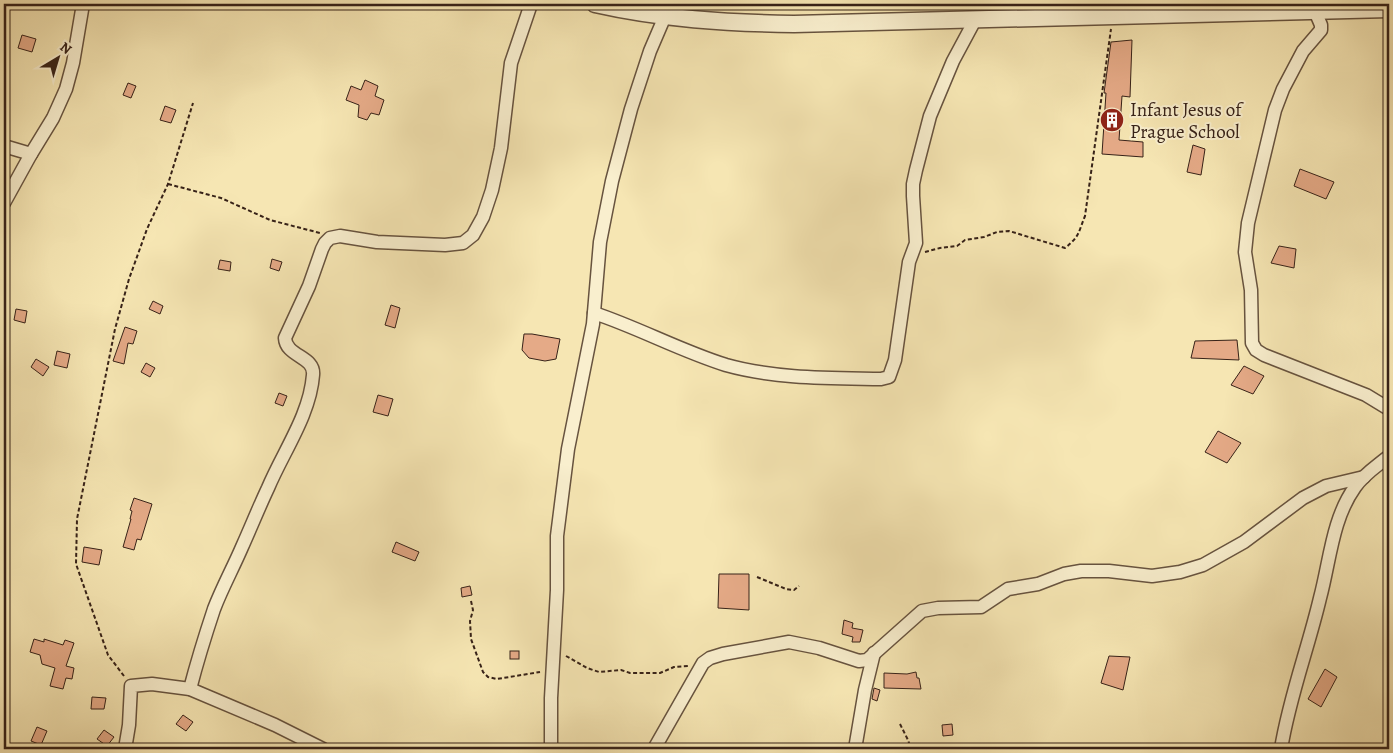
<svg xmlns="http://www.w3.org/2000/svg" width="1393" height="753" font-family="Alegreya,serif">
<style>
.building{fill:#e5aa87;stroke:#372218}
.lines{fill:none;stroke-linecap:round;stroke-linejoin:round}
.minor-casing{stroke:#67533f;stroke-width:15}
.tertiary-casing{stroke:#67533f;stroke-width:19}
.path{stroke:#372218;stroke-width:2;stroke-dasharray:4 2.5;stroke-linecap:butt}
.minor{stroke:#f9efce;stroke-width:12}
.tertiary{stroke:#f9efce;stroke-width:16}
.labels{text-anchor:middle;stroke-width:4;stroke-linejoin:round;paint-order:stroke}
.poi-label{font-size:19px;fill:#372218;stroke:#f9efce;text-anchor:start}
</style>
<rect width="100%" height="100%" fill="#f6e6b3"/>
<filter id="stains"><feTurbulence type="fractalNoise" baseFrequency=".004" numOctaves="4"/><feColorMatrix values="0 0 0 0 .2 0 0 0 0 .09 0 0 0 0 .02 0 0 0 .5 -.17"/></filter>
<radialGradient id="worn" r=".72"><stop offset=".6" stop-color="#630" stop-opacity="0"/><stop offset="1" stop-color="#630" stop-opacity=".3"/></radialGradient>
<g class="building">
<polygon points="22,35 36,39 32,52 18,48"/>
<polygon points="1132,40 1130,97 1122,96 1119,140 1143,142 1143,157 1102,154 1106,93 1104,93 1111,42"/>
<polygon points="365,80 378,86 375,96 384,100 379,115 371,113 367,120 358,117 359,105 346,100 351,86 361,90"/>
<polygon points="128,83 136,86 131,98 123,95"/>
<polygon points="165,106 176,110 171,123 160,120"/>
<polygon points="1193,145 1205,149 1201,175 1187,172"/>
<polygon points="1300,169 1334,182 1326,199 1294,186"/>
<polygon points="1279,246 1296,249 1294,268 1271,263"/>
<polygon points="272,259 282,262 279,271 270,268"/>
<polygon points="220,260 231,262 230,271 218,269"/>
<polygon points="153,301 163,306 160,314 149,309"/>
<polygon points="391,305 400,308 395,328 385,325"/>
<polygon points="16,309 27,311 25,323 14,320"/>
<polygon points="125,327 137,331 133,344 128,343 124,364 113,361"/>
<polygon points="524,334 532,334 560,339 556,359 545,361 529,358 522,350"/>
<polygon points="1237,340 1239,360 1191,358 1195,341"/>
<polygon points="57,351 70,354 67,368 54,365"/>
<polygon points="36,359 49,367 43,376 31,367"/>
<polygon points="146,363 155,368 150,377 141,372"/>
<polygon points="1244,366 1264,376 1253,394 1231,385"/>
<polygon points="279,393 287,396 283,406 275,403"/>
<polygon points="378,395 393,399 388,416 373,412"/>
<polygon points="1218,431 1241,443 1227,463 1205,452"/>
<polygon points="134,498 152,504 141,540 137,539 134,550 123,547 131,519 130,519 132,511 130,510"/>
<polygon points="396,542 419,552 415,561 392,552"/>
<polygon points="84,547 102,550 99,565 82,562"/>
<polygon points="719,574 749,574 749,610 718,608"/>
<polygon points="470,586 472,595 462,597 461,588"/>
<polygon points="844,620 853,623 852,628 863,630 860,642 852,642 853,637 842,634"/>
<polygon points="34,639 44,642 44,639 63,645 65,640 74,643 66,666 74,668 72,679 66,678 63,689 50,686 55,668 42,664 40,655 30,652"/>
<rect x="510" y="651" width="9" height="8"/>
<polygon points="1109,656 1130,657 1123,690 1101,683"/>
<polygon points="1325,669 1337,677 1321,707 1308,699"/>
<polygon points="916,672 917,678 919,678 921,689 884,688 884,673 907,674"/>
<polygon points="874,688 880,690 877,701 872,699"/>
<polygon points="92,697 106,698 104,709 91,709"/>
<polygon points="183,715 193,722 186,731 176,724"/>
<polygon points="952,724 953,735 943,736 942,725"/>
<polygon points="37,727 47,731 41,745 31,741"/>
<polygon points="104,730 114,737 107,746 97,739"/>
</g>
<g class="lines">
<g class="minor-casing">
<g id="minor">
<polyline points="1315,11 1321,25 1321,30 1303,51 1283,89 1275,110 1248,223 1245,252 1251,290 1252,343 1256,350 1264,355 1366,395 1389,409"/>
<polyline points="4,146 31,154"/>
<polyline points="4,203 31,154 53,118 66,89 73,63 83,4"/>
<path d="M594,313C639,328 681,351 726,365C776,379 830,378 881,379L889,377L895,360L909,262L916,243L913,196V184L916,170L930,116L953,61L975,20"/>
<path d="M190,689C197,662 205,636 214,609C222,588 233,568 242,547C251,527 259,507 268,488C283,452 310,415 313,375C315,356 286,357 285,338L309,286L322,249L325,243L330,238L340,236L377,242L445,245L463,243L473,235L483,217L492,190L501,148L511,63L531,4"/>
<polyline points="125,749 129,725 131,686 152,684 190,689 275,725 323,749"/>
<polyline points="551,749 551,698 557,590 557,536 568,449 593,324 600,242 612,181 631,109 650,51 665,16"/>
<polyline points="654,749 703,663 710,658 723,654 789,642 819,648 859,661 867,660 922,611 938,608 981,607 1008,589 1038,584 1064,574 1081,571 1109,571 1152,576 1180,572 1203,565 1244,542 1303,498 1326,486 1364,477"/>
<polyline points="855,749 865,690 874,653"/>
<path d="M1281,749C1289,698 1308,649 1320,598C1330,561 1332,519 1355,487C1364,474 1377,466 1389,456"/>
</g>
</g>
<g class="tertiary-casing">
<path id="tertiary" d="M595,4C661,19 727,23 794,24L1389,9"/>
</g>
<g class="path">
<polyline points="168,184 221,198 270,220 320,233"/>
<path d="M925,252L940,248L957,246L965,240L984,237L997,232L1009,231L1065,248C1080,236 1078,233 1085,216L1111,29"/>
<polyline points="757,577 786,589 794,590 799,586"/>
<polyline points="471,601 473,610 470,621 471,639 483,672 488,677 497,679 540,672"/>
<polyline points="566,656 587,668 599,672 621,670 630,673 660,673 674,667 688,666"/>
<polyline points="124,676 108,655 76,564 77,519 115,329 129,279 147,229 168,184 193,103"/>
<polyline points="900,724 908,740 911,749"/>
</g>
<use href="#minor" class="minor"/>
<use href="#tertiary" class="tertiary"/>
</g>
<defs>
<g id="building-disc" transform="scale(1.25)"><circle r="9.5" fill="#8f2418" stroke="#f9efce"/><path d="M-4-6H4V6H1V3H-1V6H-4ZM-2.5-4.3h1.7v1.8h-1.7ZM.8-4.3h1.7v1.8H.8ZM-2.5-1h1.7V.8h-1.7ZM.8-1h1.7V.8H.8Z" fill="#fff"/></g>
</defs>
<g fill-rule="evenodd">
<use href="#building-disc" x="1112" y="120"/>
</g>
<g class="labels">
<g class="poi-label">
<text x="1130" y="116">Infant Jesus of<tspan x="1130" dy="22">Prague School</tspan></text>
</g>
</g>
<rect width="1393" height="753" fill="none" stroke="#f6e6b3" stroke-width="20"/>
<rect x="5" y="5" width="1383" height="743" fill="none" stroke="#372218" stroke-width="2.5"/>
<rect x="10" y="10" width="1373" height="733" fill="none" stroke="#372218"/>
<g transform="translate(58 58) rotate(38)" stroke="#f9efce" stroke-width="4" paint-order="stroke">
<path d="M0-4L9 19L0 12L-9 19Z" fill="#372218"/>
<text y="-8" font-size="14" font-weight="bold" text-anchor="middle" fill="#372218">N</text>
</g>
<rect width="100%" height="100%" filter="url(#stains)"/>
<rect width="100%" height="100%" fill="url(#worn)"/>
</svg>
